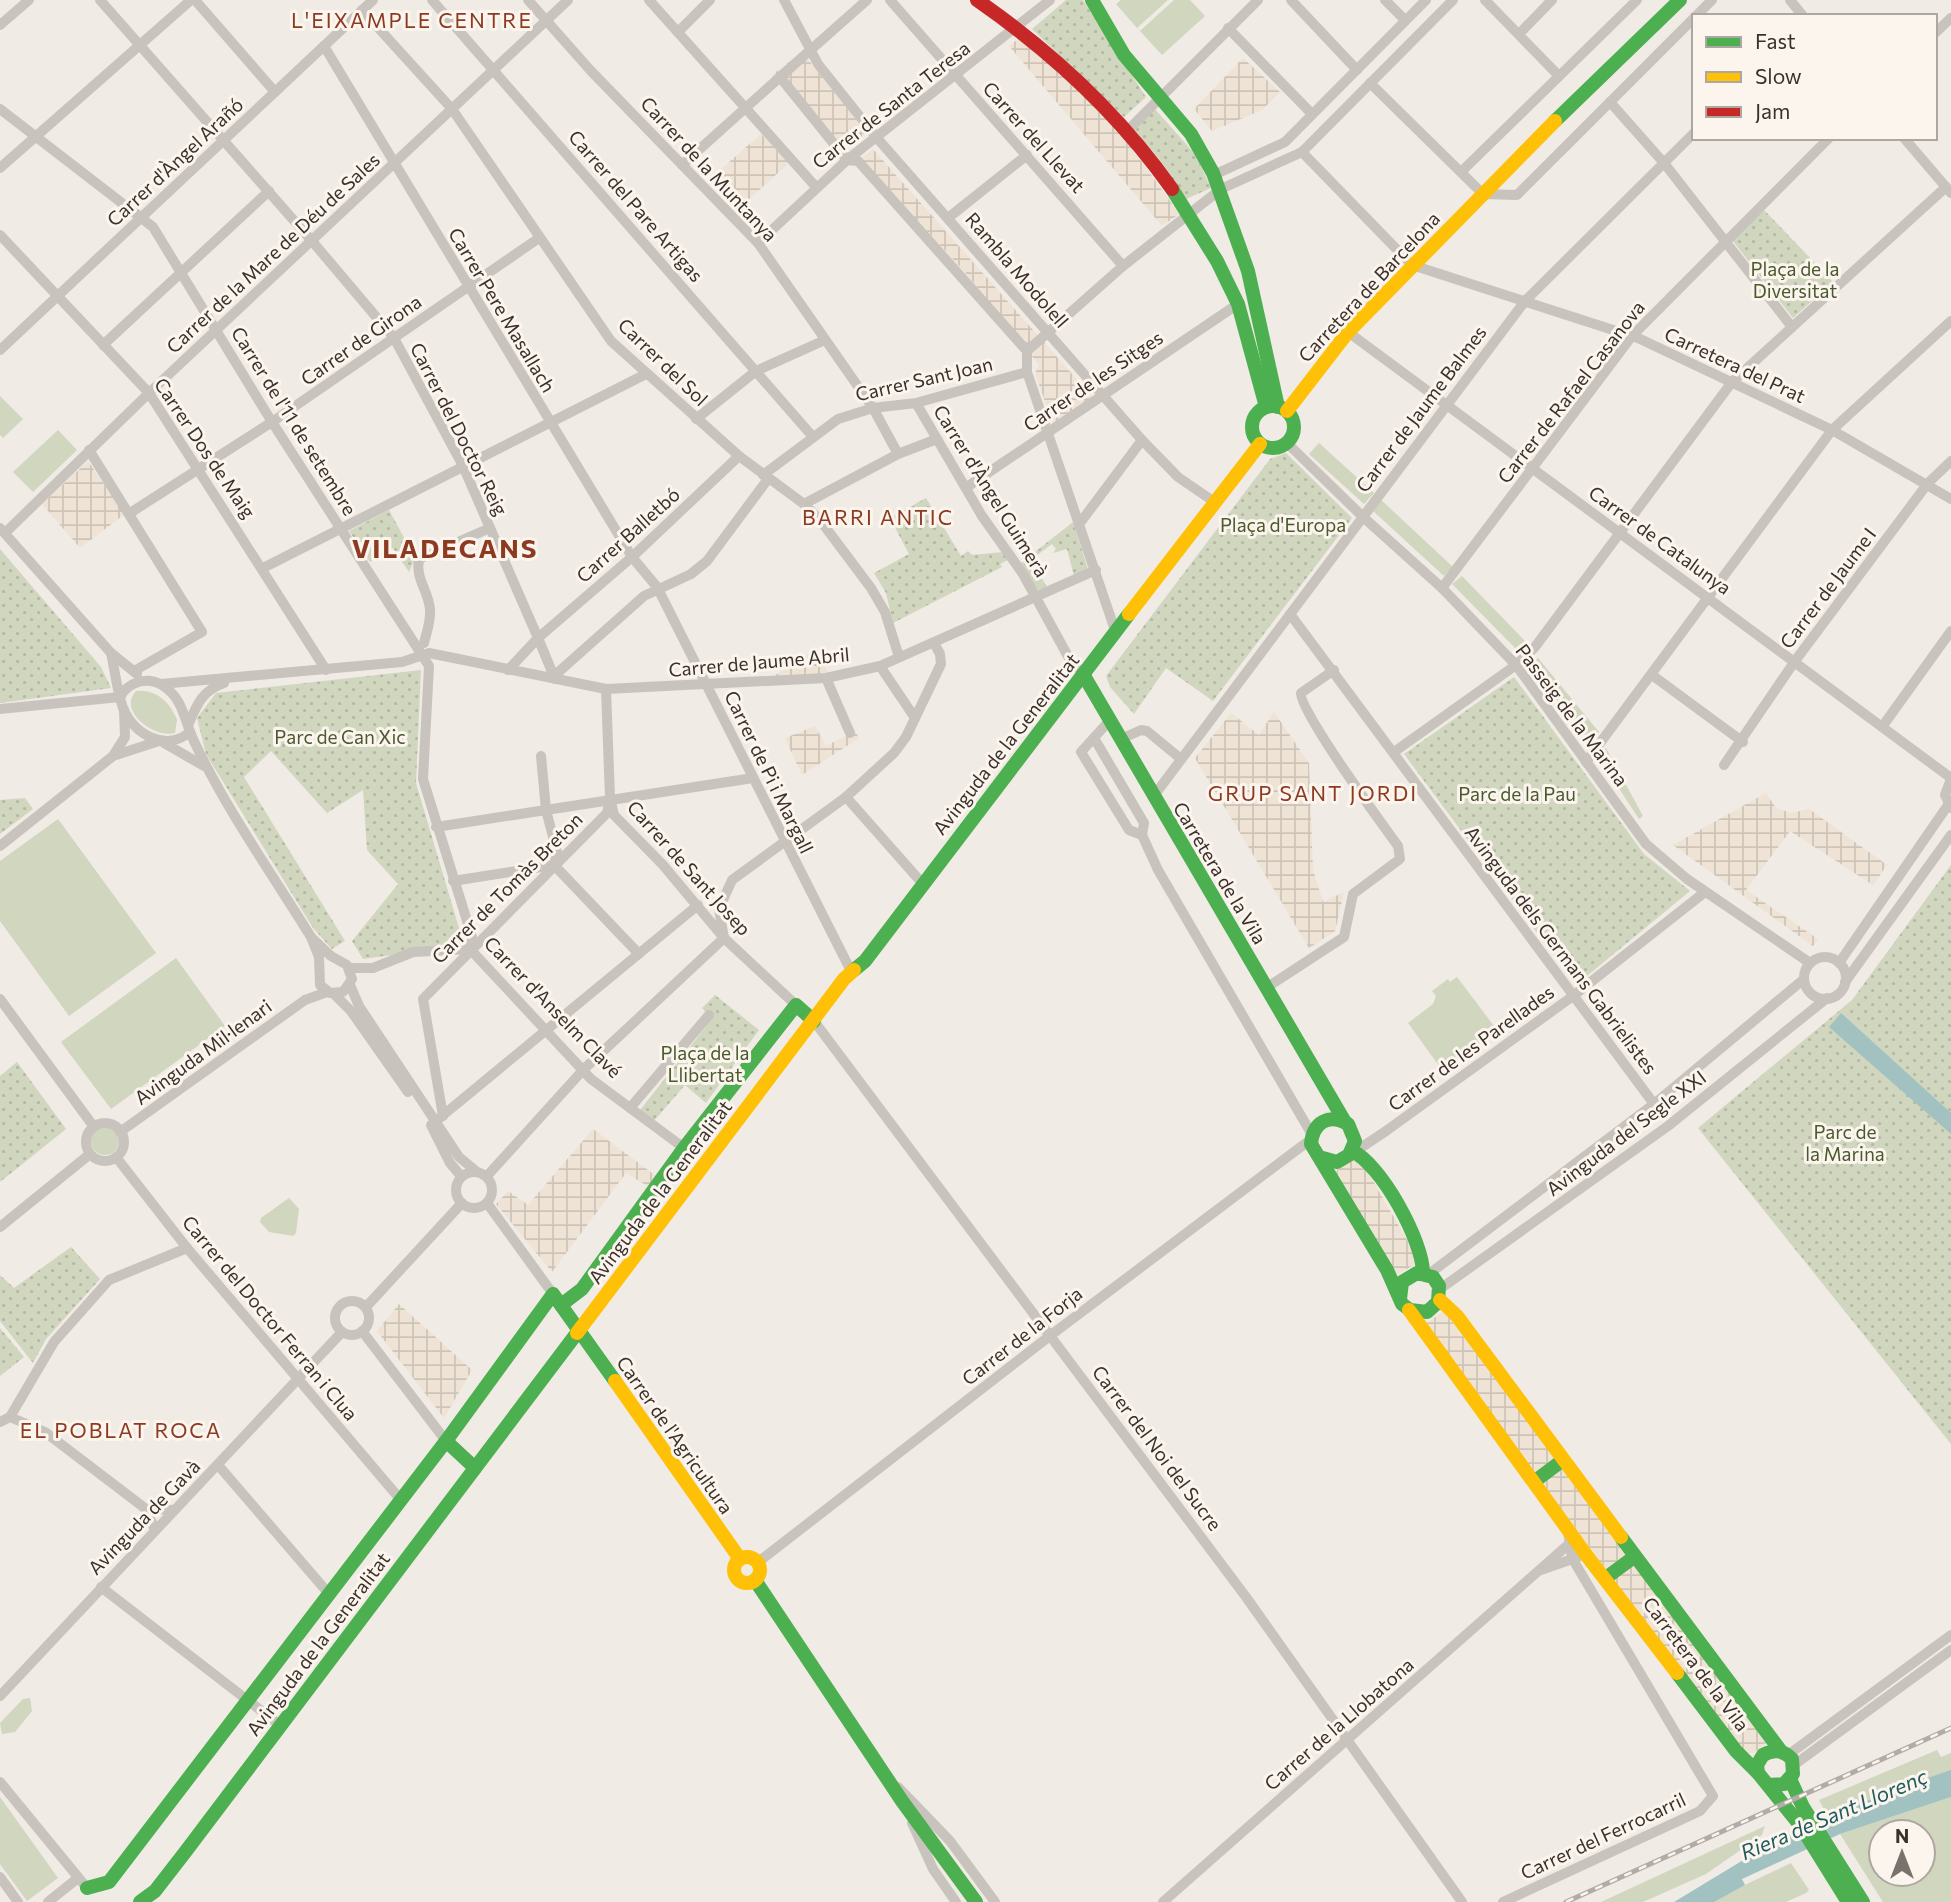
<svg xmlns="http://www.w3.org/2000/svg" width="1951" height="1902" font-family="Commissioner,sans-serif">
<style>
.green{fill:#d1d6bf;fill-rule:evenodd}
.park{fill:url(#park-dots);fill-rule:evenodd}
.plaza{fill:url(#plaza-grid)}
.water{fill:#a1c2c1}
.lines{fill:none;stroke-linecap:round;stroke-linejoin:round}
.street{stroke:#c9c3be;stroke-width:10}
.fast{stroke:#4caf50;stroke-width:14}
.slow{stroke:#ffc107;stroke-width:14}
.jam{stroke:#c62828;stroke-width:14}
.rail-casing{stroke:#b1aca8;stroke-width:5}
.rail{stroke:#fbf5ee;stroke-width:2.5;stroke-dasharray:8;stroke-linecap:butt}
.labels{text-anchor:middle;stroke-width:6;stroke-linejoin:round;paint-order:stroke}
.street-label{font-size:19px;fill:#3b302b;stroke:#fbf5ee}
.park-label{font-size:19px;fill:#4a5a2e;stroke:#fbf5ee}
.neighbourhood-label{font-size:21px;letter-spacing:2px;fill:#8c3b22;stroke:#fbf5ee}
.water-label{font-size:21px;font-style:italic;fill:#1f5a5e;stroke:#fbf5ee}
.district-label{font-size:26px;font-weight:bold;letter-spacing:2px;fill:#8c3b22;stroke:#fbf5ee}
</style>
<defs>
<pattern id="park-dots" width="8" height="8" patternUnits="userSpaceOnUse" patternTransform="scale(1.75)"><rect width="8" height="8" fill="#d1d6bf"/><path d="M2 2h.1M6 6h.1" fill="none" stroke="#b4b8a4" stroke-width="1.8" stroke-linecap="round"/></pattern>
<pattern id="plaza-grid" width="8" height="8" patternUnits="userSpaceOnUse" patternTransform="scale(1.75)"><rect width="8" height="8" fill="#eee3d5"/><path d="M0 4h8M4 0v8" fill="none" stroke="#cdc3b7"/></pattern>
</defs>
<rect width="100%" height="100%" fill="#f0ebe5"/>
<g class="green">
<polygon points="1121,0 1168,0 1137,28 1116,4"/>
<polygon points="1174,0 1190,0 1205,16 1162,55 1140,31"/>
<polygon points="0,396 23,419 3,438 0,435"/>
<polygon points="58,430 77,450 33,492 13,472"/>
<polygon points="1319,443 1374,493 1364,504 1309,454"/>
<polygon points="1380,499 1453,567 1444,576 1371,509"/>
<polygon points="1462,576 1529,645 1521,654 1452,584"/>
<polygon points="1538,658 1599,732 1589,740 1529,666"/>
<path d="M136,691C156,689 170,702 177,720L175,733C155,739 117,711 136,691Z"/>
<polygon points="1606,748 1643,816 1639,819 1598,756"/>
<polygon points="58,819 156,953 69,1016 0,921 0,861"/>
<polygon points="176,958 225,1026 111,1109 61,1042"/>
<polygon points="1457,977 1497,1030 1442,1070 1408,1023 1433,1004 1436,996 1432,991 1448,979 1450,982"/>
<circle cx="105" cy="1141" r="14"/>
<polygon points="289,1198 299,1209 296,1233 293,1236 269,1232 260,1222 261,1218"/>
<polygon points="30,1698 32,1711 15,1732 2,1734 0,1723 23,1699"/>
<polygon points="1937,1750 1941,1757 1951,1753 1951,1771 1892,1790 1828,1817 1819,1800"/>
<polygon points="0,1797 58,1878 27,1901 0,1864"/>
<path d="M1951,1797V1902H1883L1840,1834ZM1881,1832H1923V1874H1881Z"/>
<polygon points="1765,1826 1762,1835 1706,1874 1643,1902 1601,1902"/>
<polygon points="1791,1863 1809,1890 1806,1893 1786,1902 1709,1902"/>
</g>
<g class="park">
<polygon points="1066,0 1083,0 1146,97 1124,117 1032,29"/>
<polygon points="1153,107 1195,154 1211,188 1186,199 1163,164 1130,124"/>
<polygon points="1764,210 1833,282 1793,318 1732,240"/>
<polygon points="1286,453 1352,518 1213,701 1166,668 1134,714 1110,687 1106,676 1270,459"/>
<polygon points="926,498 961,556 968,551 972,555 1003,552 1008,560 1000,564 1002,567 893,623 886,593 874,573 909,554 890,518"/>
<polygon points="389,510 415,558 409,572 393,548 370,562 349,531"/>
<path d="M1073,522L1088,569L1058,585L1037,590L1021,563ZM1052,544L1056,549L1053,553L1067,549L1074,576L1047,587L1033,563L1037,559L1036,556Z"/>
<polygon points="0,549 101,667 111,688 0,703"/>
<polygon points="421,670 416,783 464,945 363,959 352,941 398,884 367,850 363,790 327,813 271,751 244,777 345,941 332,949 313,928 206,754 197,718 216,693"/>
<polygon points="1514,677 1644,854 1690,891 1576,985 1404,754"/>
<polygon points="25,798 33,809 0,834 0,800"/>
<polygon points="1951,865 1951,1444 1698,1128 1852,1000"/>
<polygon points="715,995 759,1030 706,1103 685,1085 653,1122 640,1110 712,1019 702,1008"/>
<polygon points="17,1062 66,1129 0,1182 0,1076"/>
<polygon points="71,1247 100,1279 46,1339 33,1363 0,1321 0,1275 14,1288"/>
<polygon points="0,1328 24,1357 0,1376"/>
</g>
<g class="plaza">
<polygon points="1022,36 1115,124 1179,214 1162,226 1009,46"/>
<polygon points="802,52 867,133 837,155 772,75"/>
<polygon points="1243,58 1280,92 1262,110 1212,131 1194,109"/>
<polygon points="761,134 789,163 738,209 710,179"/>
<polygon points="873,149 1094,399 1054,427 1035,373 1039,365 965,272 860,159"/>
<polygon points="88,461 125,514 80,548 42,504"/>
<polygon points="815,650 830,675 769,679"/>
<polygon points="1274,712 1309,763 1313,870 1323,902 1344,892 1335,931 1309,948 1195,758 1231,713 1259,735"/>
<polygon points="815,726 826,746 855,731 859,738 802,775 785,738"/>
<polygon points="1766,793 1776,808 1791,813 1809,809 1887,865 1873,885 1790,831 1746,890 1818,939 1813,946 1673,845"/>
<polygon points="593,1129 656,1176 649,1187 626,1173 552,1272 496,1204 508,1191 528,1205"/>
<polygon points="1356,1159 1360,1159 1417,1257 1417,1263 1398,1274 1395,1274 1336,1174 1337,1170"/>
<polygon points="399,1304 472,1370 444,1418 377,1331"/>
<polygon points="1444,1311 1556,1457 1535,1473 1426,1327 1427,1323"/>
<polygon points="1562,1469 1566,1469 1628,1554 1609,1568 1604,1567 1544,1485 1543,1482"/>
<polygon points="1632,1564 1636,1565 1767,1742 1754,1753 1745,1753 1615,1582 1616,1576"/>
</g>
<g class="water">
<polygon points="1841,1013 1951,1113 1951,1134 1829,1027"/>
<polygon points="1951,1770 1951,1797 1840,1834 1742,1879 1745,1885 1714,1902 1674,1902 1778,1839 1892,1790"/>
</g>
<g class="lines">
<g class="street">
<polyline points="100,0 312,241 394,338 463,466 538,638 632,557 739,456"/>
<polyline points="195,0 275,92"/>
<polyline points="432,0 813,437"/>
<polyline points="528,0 591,71 758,243 873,408 898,454"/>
<polyline points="649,0 816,187"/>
<polyline points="784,0 818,64 877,138 1142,440 1178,477 1213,501"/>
<polyline points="890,0 1123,266"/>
<polyline points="1291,0 1357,70"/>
<polyline points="1385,0 1405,20"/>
<polyline points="1485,0 1559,76"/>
<polyline points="1790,0 1803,16"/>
<polyline points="362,10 452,109 611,341 739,456 804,504 820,520 871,588 885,612 899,657"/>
<polyline points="1696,16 1712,0"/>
<polyline points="0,25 29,0"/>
<polyline points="1228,28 1312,114"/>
<polyline points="678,32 710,0"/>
<polyline points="1935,33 1951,18"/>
<polyline points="1519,34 1552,0"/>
<polyline points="324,46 632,557 657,587 851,971"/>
<polyline points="780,77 867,0"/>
<polyline points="1370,83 1483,194 1517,195 1694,18"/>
<polyline points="1610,102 1664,163 1792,327"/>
<polyline points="0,109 153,227 272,422 429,666 423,779 472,937 470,949"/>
<polyline points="1128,130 1258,0"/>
<polyline points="1904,138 1951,193"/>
<polyline points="1302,152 1412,265 1638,338 1832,430 1951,499"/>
<polyline points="682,165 780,77 847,160 858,161 1027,351 1027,372 1116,633"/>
<polyline points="0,168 191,0"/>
<polyline points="1462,171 1637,0"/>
<polyline points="1214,175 1285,142 1426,0"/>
<polyline points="948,218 1027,155"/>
<polyline points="0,235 149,393 326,670"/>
<polyline points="758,243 847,160 1050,0"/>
<polyline points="1348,332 1951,778"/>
<polyline points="103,345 269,191"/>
<polyline points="0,350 373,0"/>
<polyline points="1027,351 1123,266 1221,189 1302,152 1453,0"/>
<polyline points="916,403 982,516 1023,574 1070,660 1083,674"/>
<polyline points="696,419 756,371 825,340"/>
<polyline points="1287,443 1362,516 1442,588 1516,665 1646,844 1687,879 1810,963"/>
<polyline points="89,450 202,632 134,671"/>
<polyline points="763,475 838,419 873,408 916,403 1027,372"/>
<polyline points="967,487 1238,304"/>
<polyline points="804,504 898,454 937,439"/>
<polyline points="130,513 272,422 539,238"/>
<polyline points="1080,523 1142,440"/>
<polyline points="0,528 111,653 137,674"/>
<polyline points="5,533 149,393 568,0"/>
<polyline points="263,568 646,374"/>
<polyline points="1442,588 1632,336 1829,138"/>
<polyline points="1290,614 1654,1104"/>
<path d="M424,643C427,631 431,621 430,609C428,590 415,578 419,559L490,528"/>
<path d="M111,653C115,671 117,691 123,708C134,735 166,752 190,732"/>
<polyline points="880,666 915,718"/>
<polyline points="508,670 538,638 555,679"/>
<polyline points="1652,675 1743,742"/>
<polyline points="554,676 644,596 691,574 707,561 768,479"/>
<polyline points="826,678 850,733"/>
<polyline points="161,684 402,662 429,653 606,689 826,678 880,666 1096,570"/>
<polyline points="606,689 610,798 614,815 663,865 724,938 796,1005"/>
<path d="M120,697C128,682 147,676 162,685C183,698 184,719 193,739C224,806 272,874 311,937L319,957L320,985L330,993L343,992L352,979L347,965L331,956L311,937"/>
<polyline points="0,709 120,697"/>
<polyline points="1110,720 1081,752 1129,830 1142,835"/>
<path d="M189,723C197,704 203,690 224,683"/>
<polyline points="1882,727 1951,631"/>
<polyline points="1094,738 1144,823 1142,835 1158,870 1311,1133"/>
<polyline points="1121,739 1141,730 1147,731 1181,759"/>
<polyline points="164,743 204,766"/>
<polyline points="1394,752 1516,665 1535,647 1732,382 1946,187"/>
<polyline points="116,755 159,741"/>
<polyline points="541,756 546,810 557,852 554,865 639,954"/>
<polyline points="1586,762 1832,430 1951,321"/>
<polyline points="1724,765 1795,661 1928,483 1951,461"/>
<polyline points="1951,779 1945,795 1951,808"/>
<polyline points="846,797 922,883"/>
<polyline points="1153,797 1525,301 1694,133"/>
<polyline points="436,827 753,778"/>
<polyline points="0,846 113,756 125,737 124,710"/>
<polyline points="453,881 554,865"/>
<polyline points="470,949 591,1079 684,1148"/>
<circle cx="1825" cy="978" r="21"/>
<polyline points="1839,963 1948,805"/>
<polyline points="350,968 373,968 413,952 470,949"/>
<polyline points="1845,982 1951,835"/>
<polyline points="350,985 359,1006 459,1157 476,1171"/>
<path d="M1266,988L1344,937L1353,894L1400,859L1398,846C1384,827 1297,707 1301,693L1334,670"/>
<polyline points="334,994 351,1011 408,1092"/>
<polyline points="0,999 94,1127"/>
<polyline points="814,1021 1246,1597 1462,1902"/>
<polyline points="630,1108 709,1015"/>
<polyline points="443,1116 423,999 607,813 610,798"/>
<polyline points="436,1121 698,905"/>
<circle cx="105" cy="1142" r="19"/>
<polyline points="431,1125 450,1163 461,1176"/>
<polyline points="120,1132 305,1000 327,992"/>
<polyline points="1353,1148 1362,1147 1386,1131 1573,996 1705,892"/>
<polyline points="116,1157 187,1248 400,1499"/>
<circle cx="474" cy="1190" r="18"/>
<polyline points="487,1176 584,1069 724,938 719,909 732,880 846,797 894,753 906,737 941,664 940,654 934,643"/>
<polyline points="487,1203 553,1294"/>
<polyline points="0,1227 90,1154"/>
<polyline points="1429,1274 1654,1104 1804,979"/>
<polyline points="1440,1289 1668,1126 1827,998"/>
<circle cx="352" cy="1318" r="17"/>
<polyline points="366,1307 462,1203"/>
<polyline points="362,1331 446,1441"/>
<polyline points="10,1417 54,1342 109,1280 187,1248"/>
<polyline points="0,1422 10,1417 45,1432 146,1509 155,1530"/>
<polyline points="218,1465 329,1594"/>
<polyline points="146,1509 174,1510"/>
<polyline points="757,1563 1051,1335 1310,1140"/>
<polyline points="1541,1570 1578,1557"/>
<polyline points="101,1587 281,1726"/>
<polyline points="0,1696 342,1332"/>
<polyline points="1788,1755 1951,1635"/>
<polyline points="1794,1765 1951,1650"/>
<polyline points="0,1782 87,1888"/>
<polyline points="898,1787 950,1841 995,1902"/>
<polyline points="912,1823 933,1869 956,1902"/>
<polyline points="0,1877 18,1902"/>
<polyline points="48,1902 78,1878"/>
<polyline points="1163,1902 1570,1543"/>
<polyline points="1503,1902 1700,1811 1713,1796 1572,1558 1568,1532"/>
</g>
<g class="fast">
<polyline points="1092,0 1124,55 1191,134 1213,173 1248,271 1278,407"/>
<polyline points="1555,121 1680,0"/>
<polyline points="1172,189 1217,261 1238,304 1266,407"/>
<circle cx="1273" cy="427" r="21"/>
<polyline points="1083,674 1345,1122"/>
<polyline points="854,970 865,961 1129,614"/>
<path d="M1352,1151C1381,1164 1423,1241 1423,1273"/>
<path d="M1319,1157L1337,1162L1349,1155L1355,1141L1348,1124C1329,1113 1313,1122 1311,1144L1387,1270L1402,1304L1410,1310L1427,1312L1438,1302L1439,1286L1433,1277L1417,1273L1402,1282L1400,1299"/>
<polyline points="561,1305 582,1289 684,1148 796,1005 814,1021"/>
<polyline points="446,1441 475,1468"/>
<polyline points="1535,1481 1563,1460"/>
<polyline points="1621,1537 1780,1750"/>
<polyline points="1607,1577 1634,1557"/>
<polyline points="755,1580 902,1801 976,1902"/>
<polyline points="1677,1673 1736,1751 1757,1772"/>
<polyline points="1790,1779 1803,1807 1863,1902"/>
<path d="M1769,1785L1784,1784L1793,1774L1792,1759C1783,1750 1774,1749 1763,1755L1757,1765L1758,1773L1800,1825L1848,1902"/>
<polyline points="87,1888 109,1882 446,1441 553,1294 615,1381"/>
<polyline points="140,1902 155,1891 186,1851 577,1333"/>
</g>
<g class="slow">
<polyline points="1287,411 1348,332 1555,121"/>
<polyline points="1129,614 1260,444"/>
<polyline points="1440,1300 1457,1316 1621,1537"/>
<polyline points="1409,1310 1587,1556 1677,1673"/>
<polyline points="577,1333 844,979 854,970"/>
<polyline points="615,1381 740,1559"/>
<circle cx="747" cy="1570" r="13"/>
</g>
<path class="jam" d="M977,0C1052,52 1119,114 1172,189"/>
<g class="rail-casing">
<polyline id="rail" points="1566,1902 1951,1728"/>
</g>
<use href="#rail" class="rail"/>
</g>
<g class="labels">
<g class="street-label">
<text transform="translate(891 105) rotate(-38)" y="7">Carrer de Santa Teresa</text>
<text transform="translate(1034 137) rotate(48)" y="7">Carrer del Llevat</text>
<text transform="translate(175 162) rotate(-43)" y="7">Carrer d'Àngel Arañó</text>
<text transform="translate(709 169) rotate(47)" y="7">Carrer de la Muntanya</text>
<text transform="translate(636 206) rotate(49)" y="7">Carrer del Pare Artigas</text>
<text transform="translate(273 253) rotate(-43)" y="7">Carrer de la Mare de Déu de Sales</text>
<text transform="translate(1017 270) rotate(49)" y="7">Rambla Modolell</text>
<text transform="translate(1369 287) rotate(-47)" y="7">Carretera de Barcelona</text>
<text transform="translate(502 310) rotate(59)" y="7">Carrer Pere Masallach</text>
<text transform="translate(361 340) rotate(-35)" y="7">Carrer de Girona</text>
<text transform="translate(663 362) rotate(44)" y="7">Carrer del Sol</text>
<text transform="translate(1735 365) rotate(25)" y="7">Carretera del Prat</text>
<text transform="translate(924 379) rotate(-13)" y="7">Carrer Sant Joan</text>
<text transform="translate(1093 381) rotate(-34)" y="7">Carrer de les Sitges</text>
<text transform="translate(1571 392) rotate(-52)" y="7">Carrer de Rafael Casanova</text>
<text transform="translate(1421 409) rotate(-53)" y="7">Carrer de Jaume Balmes</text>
<text transform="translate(294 421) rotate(58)" y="7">Carrer de l'11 de setembre</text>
<text transform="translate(459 429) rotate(63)" y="7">Carrer del Doctor Reig</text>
<text transform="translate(205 448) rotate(56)" y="7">Carrer Dos de Maig</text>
<text transform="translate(991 491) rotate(58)" y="7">Carrer d'Àngel Guimerà</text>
<text transform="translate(628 535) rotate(-42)" y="7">Carrer Balletbó</text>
<text transform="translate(1660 540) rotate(36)" y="7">Carrer de Catalunya</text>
<text transform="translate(1828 588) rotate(-53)" y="7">Carrer de Jaume I</text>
<text transform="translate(759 662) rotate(-5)" y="7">Carrer de Jaume Abril</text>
<text transform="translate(1572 715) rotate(53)" y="7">Passeig de la Marina</text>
<text transform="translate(1006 744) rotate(-52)" y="7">Avinguda de la Generalitat</text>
<text transform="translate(769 772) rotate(64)" y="7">Carrer de Pi i Margall</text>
<text transform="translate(689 868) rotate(48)" y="7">Carrer de Sant Josep</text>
<text transform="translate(1220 873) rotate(59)" y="7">Carretera de la Vila</text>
<text transform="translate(507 888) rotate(-45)" y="7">Carrer de Tomàs Breton</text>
<text transform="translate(1561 950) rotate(53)" y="7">Avinguda dels Germans Gabrielistes</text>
<text transform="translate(553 1007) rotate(46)" y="7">Carrer d'Anselm Clavé</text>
<text transform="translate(1471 1048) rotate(-36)" y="7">Carrer de les Parellades</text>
<text transform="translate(203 1052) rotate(-36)" y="7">Avinguda Mil·lenari</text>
<text transform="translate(1626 1133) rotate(-37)" y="7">Avinguda del Segle XXI</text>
<text transform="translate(660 1192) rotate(-53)" y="7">Avinguda de la Generalitat</text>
<text transform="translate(270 1318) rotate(50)" y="7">Carrer del Doctor Ferran i Clua</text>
<text transform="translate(1022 1336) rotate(-38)" y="7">Carrer de la Forja</text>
<text transform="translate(675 1435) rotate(55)" y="7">Carrer de l'Agricultura</text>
<text transform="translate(1157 1448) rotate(53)" y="7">Carrer del Noi del Sucre</text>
<text transform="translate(144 1517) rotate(-46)" y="7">Avinguda de Gavà</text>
<text transform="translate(318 1644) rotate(-53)" y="7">Avinguda de la Generalitat</text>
<text transform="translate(1696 1664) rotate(53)" y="7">Carretera de la Vila</text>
<text transform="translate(1339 1724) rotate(-41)" y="7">Carrer de la Llobatona</text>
<text transform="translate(1603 1836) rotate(-25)" y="7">Carrer del Ferrocarril</text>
</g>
<g class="park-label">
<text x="1795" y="276">Plaça de la<tspan x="1795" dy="22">Diversitat</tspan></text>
<text x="1283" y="532">Plaça d'Europa</text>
<text x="340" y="744">Parc de Can Xic</text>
<text x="1517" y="801">Parc de la Pau</text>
<text x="705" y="1060">Plaça de la<tspan x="705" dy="22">Llibertat</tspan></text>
<text x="1845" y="1139">Parc de<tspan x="1845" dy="22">la Marina</tspan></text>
</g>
<g class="neighbourhood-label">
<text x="412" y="28">L'EIXAMPLE CENTRE</text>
<text x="878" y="525">BARRI ANTIC</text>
<text x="1313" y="801">GRUP SANT JORDI</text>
<text x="121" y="1438">EL POBLAT ROCA</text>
</g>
<g class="water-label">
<text transform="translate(1834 1815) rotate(-23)" y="7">Riera de Sant Llorenç</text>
</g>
<g class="district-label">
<text x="445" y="558">VILADECANS</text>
</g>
</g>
<rect x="1692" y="14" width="245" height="126" fill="#fbf5ee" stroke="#aea6a0" stroke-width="2"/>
<rect x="1706" y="37" width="35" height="10" fill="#4caf50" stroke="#aea6a0" stroke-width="2"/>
<text x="1755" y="49" font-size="21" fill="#3b302b">Fast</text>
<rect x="1706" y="72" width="35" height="10" fill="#ffc107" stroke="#aea6a0" stroke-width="2"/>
<text x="1755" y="84" font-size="21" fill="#3b302b">Slow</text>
<rect x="1706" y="107" width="35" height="10" fill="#c62828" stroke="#aea6a0" stroke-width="2"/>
<text x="1755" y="119" font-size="21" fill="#3b302b">Jam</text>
<g transform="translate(1902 1853)"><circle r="33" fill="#fbf5ee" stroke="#aea6a0" stroke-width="2"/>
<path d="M0-5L12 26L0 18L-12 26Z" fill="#7a716c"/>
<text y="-10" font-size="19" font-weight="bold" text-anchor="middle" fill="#3b302b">N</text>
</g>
</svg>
